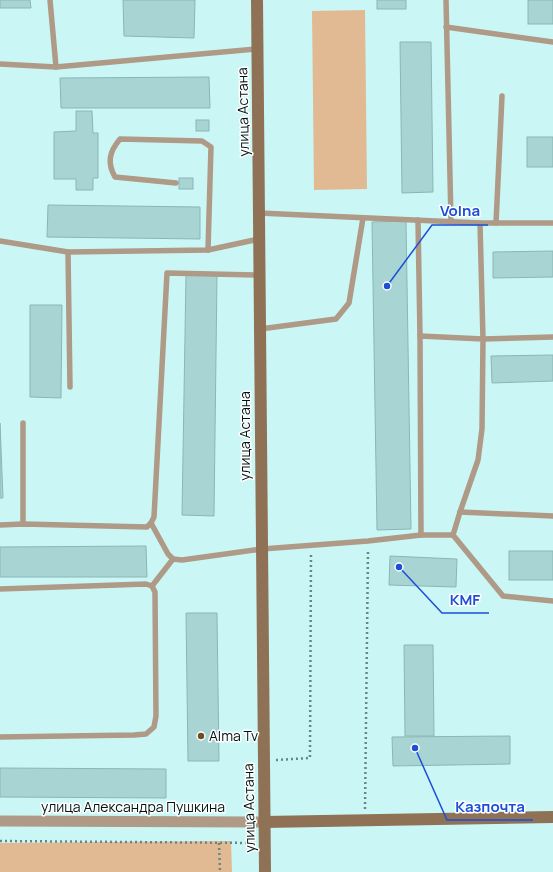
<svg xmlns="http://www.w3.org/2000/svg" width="553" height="872" font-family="Manrope,sans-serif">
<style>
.green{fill:#e1ba94}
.building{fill:#a8d4d3;stroke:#8bb6b5}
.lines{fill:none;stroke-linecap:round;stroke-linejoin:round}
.path{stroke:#688685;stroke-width:2.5;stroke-dasharray:2 3;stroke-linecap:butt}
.lane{stroke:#ae9a86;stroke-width:5.5}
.street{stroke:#ae9a86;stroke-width:11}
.secondary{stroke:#8f7255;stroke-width:12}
.poi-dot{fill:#704d26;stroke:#fff;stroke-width:1.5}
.labels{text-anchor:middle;stroke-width:3;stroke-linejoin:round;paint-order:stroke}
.street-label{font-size:14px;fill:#021111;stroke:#fff}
.poi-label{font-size:14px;fill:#021111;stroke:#fff;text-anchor:start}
.leader{fill:none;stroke:#1d4ed8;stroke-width:1.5}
.callout-dot{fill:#1d4ed8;stroke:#fff;stroke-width:1.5}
.callout-label{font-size:15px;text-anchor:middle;font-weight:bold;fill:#1d4ed8;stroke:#fff;stroke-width:3;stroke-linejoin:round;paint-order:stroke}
</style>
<rect width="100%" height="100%" fill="#caf7f5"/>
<g class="green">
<polygon points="365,10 367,189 314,190 312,11"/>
<polygon points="231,841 232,872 0,872 0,843"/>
</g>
<g class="building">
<polygon points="0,0 30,0 31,8 0,8"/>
<polygon points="123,0 195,0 194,38 124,36"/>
<rect x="377" y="0" width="29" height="9"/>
<rect x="528" y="0" width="25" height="24"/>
<polygon points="400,42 431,42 433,192 402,193"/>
<polygon points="209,77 210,108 61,108 60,78"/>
<polygon points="76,111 92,111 93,133 98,133 98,178 93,178 93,190 76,190 76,179 54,179 54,132 76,131"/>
<rect x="196" y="120" width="13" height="11"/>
<rect x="527" y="137" width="26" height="30"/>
<rect x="179" y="178" width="14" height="11"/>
<polygon points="48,205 200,207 200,239 47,237"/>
<polygon points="406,221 411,529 377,530 372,222"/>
<polygon points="553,251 553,277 493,278 493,252"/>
<polygon points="186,274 217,275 214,516 182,515"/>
<polygon points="30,305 62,305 61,398 30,397"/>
<polygon points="553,355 553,381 492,383 491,356"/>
<polygon points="0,423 3,498 0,498"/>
<polygon points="146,546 147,577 0,577 0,547"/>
<rect x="509" y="551" width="44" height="29"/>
<polygon points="390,556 457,559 456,587 389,585"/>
<polygon points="186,613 217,613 219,761 188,761"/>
<polygon points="404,645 433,645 434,736 405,736"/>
<polygon points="510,736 510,764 393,766 392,737"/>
<polygon points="0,768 166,769 166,798 0,797"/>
</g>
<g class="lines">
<g class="path">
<polyline points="276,760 310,758 311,553"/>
<polyline points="365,809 368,550"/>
<polyline points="0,841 253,843"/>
<polyline points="219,843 220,872"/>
</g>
<g class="lane">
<polyline points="50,0 56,67"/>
<polyline points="446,0 451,221"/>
<polyline points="446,27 553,42"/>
<polyline points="0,64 56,67 257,49"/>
<path d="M176,183L115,177C107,163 109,152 120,139L202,141L211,147L208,250"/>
<polyline points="259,213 480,223 483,339 553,337"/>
<polyline points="418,220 420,336"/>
<polyline points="480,223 553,223"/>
<polyline points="496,223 502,96"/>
<polyline points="0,241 68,252 208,250 259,239"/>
<polyline points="68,252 70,387"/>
<polyline points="260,329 336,319 349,303 363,218"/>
<polyline points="460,512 553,516"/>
<polyline points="151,523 168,554 173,559 182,560 262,549 368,541 421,535 453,535 503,596 553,601"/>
<polyline points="23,524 23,423"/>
<polyline points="0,525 23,524 147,527 151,523 154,517 167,273 259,275"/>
<polyline points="421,535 420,336 483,339 482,429 478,460 460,512 453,535"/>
<polyline points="152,586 173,559"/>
<polyline points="0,589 146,584 152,586"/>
<polyline points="0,737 134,735 146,734 154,727 156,716 155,592 152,586"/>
</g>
<polyline class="street" points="0,821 264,822"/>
<g class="secondary">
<polyline points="257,0 265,872"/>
<polyline points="264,822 553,817"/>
</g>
</g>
<circle class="poi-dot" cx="201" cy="736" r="4"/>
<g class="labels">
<g class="street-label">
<text transform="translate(243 112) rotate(-91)" y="5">улица Астана</text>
<text transform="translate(245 436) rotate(-90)" y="5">улица Астана</text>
<text x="133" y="812">улица Александра Пушкина</text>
<text transform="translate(249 808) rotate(-91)" y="5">улица Астана</text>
</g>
<g class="poi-label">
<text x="209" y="741">Alma Tv</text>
</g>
</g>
<path class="leader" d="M387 286L432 225H488M399 567L442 613H489M415 748L447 820H533"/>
<g class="callout-dot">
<circle cx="387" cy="286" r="4"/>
<circle cx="399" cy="567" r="4"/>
<circle cx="415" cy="748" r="4"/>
</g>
<g class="callout-label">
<text x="460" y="216">Volna</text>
<text x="465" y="605">KMF</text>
<text x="490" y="812">Казпочта</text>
</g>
</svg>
